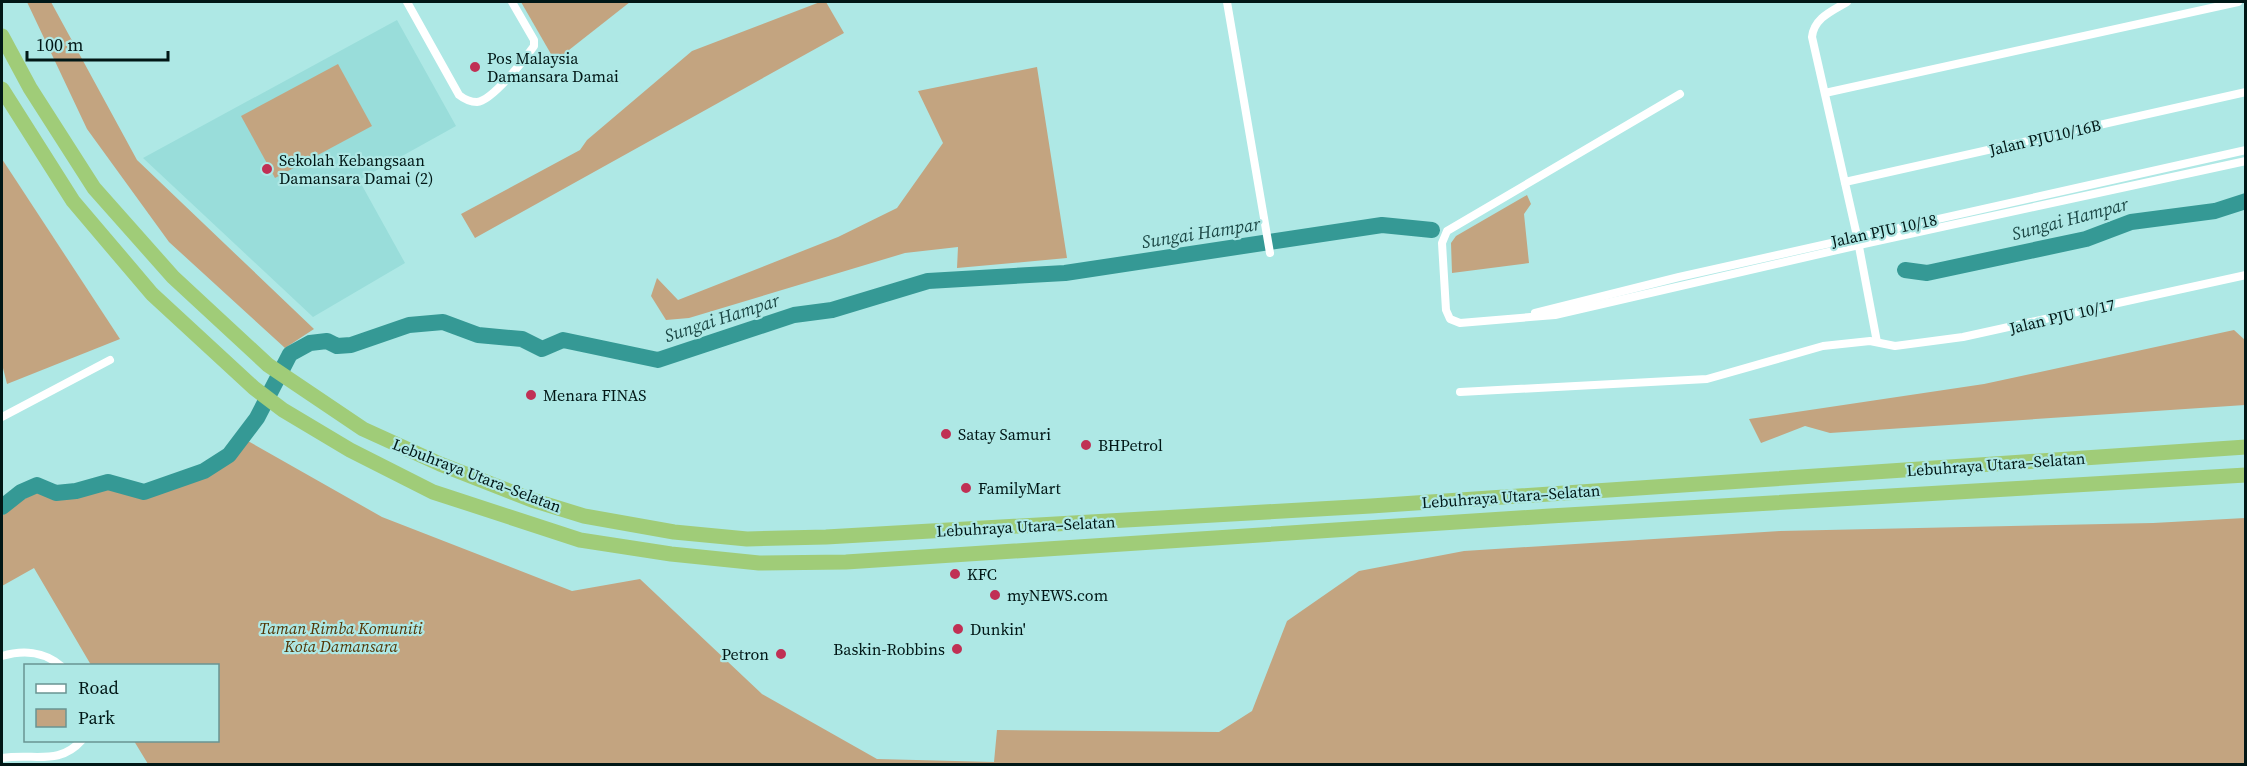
<svg xmlns="http://www.w3.org/2000/svg" width="2247" height="766" font-family="'Source Serif 4',serif">
<style>
.built{fill:#99ddda}
.green{fill:#c3a480}
.lines{fill:none;stroke-linecap:round;stroke-linejoin:round}
.river{stroke:#359995;stroke-width:16}
.street{stroke:#fff;stroke-width:8}
.highway{stroke:#a0cc78;stroke-width:15}
.poi-dot{fill:#c03054;stroke:#aee8e5;stroke-width:2}
.labels{text-anchor:middle;stroke-width:4.5;stroke-linejoin:round;paint-order:stroke}
.poi-label{font-size:16px;fill:#011716;stroke:#aee8e5;text-anchor:start}
.street-label{font-size:16px;fill:#011716;stroke:#aee8e5}
.park-label{font-size:16px;font-style:italic;fill:#523404;stroke:#aee8e5}
.water-label{font-size:18px;font-style:italic;fill:#1d4947;stroke:#aee8e5}
</style>
<rect width="100%" height="100%" fill="#aee8e5"/>
<polygon class="built" points="397,20 456,126 359,180 405,263 313,317 143,158"/>
<g class="green">
<polygon points="27,2 51,2 137,160 314,329 285,348 169,242 87,129"/>
<polygon points="521,2 630,2 555,61"/>
<polygon points="820,2 826,2 844,33 475,238 461,214 580,150 587,140 692,51"/>
<polygon points="338,64 372,126 275,178 241,116"/>
<polygon points="1037,67 1067,258 957,268 958,247 905,253 689,318 666,320 651,296 657,278 678,300 838,237 897,208 943,143 918,91"/>
<polygon points="2,159 120,339 7,384 2,364"/>
<polygon points="1527,195 1531,204 1524,214 1529,263 1452,273 1451,243 1456,236"/>
<polygon points="2234,330 2245,340 2245,405 1830,433 1805,426 1761,443 1749,419 1984,384"/>
<polygon points="248,441 382,517 572,591 640,579 762,694 877,759 994,762 997,730 1219,732 1252,711 1287,621 1359,571 1464,551 1780,531 2153,523 2245,518 2245,764 148,764 134,741 218,740 218,666 91,665 34,568 2,586 2,516 20,501 38,492 55,498 77,498 108,489 145,497 207,475 233,460"/>
</g>
<g class="lines">
<g class="river">
<polyline points="1905,270 1927,273 2086,239 2131,222 2215,211 2246,201"/>
<polyline points="2,507 21,492 37,485 56,493 76,491 108,482 144,492 204,471 229,455 257,418 290,354 310,343 327,341 337,346 351,345 409,325 443,322 478,335 522,339 542,349 563,340 658,360 794,315 832,310 928,281 1065,273 1382,225 1432,230"/>
</g>
<g class="street">
<path d="M407,2L459,95C464,99 470,102 477,102C492,101 525,59 534,46V40L512,2"/>
<polyline points="1227,2 1270,253"/>
<path d="M1847,2C1832,11 1814,18 1812,37L1857,236L1877,342"/>
<polyline points="1825,93 2238,2"/>
<polyline points="1680,94 1447,231 1442,243 1446,310 1450,319 1460,323 1555,315 1859,245 2246,161"/>
<polyline points="1845,182 2246,92"/>
<polyline points="1535,313 1679,277 2246,150"/>
<polyline points="1460,392 1707,379 1823,346 1870,341 1895,346 1963,337 2246,275"/>
<polyline points="2,417 110,360"/>
<path d="M2,656C22,650 44,651 61,666"/>
<path d="M2,758C35,753 59,766 82,740"/>
</g>
<g class="highway">
<polyline points="2,36 30,88 94,188 173,277 268,365 363,429 440,464 532,500 584,516 674,532 747,539 826,537 1371,506 2246,447"/>
<polyline points="2,89 73,201 152,294 254,388 283,410 350,450 433,492 580,540 671,554 759,563 846,562 1550,516 2246,475"/>
</g>
</g>
<g class="poi-dot">
<circle cx="475" cy="67" r="6"/>
<circle cx="267" cy="169" r="6"/>
<circle cx="531" cy="395" r="6"/>
<circle cx="946" cy="434" r="6"/>
<circle cx="1086" cy="445" r="6"/>
<circle cx="966" cy="488" r="6"/>
<circle cx="955" cy="574" r="6"/>
<circle cx="995" cy="595" r="6"/>
<circle cx="958" cy="629" r="6"/>
<circle cx="957" cy="649" r="6"/>
<circle cx="781" cy="654" r="6"/>
</g>
<g class="labels">
<g class="poi-label">
<text x="487" y="64">Pos Malaysia<tspan x="487" dy="18">Damansara Damai</tspan></text>
<text x="279" y="166">Sekolah Kebangsaan<tspan x="279" dy="18">Damansara Damai (2)</tspan></text>
<text x="543" y="401">Menara FINAS</text>
<text x="958" y="440">Satay Samuri</text>
<text x="1098" y="451">BHPetrol</text>
<text x="978" y="494">FamilyMart</text>
<text x="967" y="580">KFC</text>
<text x="1007" y="601">myNEWS.com</text>
<text x="970" y="635">Dunkin'</text>
<text x="945" y="655" text-anchor="end">Baskin-Robbins</text>
<text x="769" y="660" text-anchor="end">Petron</text>
</g>
<g class="street-label">
<text transform="translate(2045 137) rotate(-13)" y="6">Jalan PJU10/16B</text>
<text transform="translate(1884 230) rotate(-12)" y="6">Jalan PJU 10/18</text>
<text transform="translate(2062 316) rotate(-13)" y="6">Jalan PJU 10/17</text>
<text transform="translate(1996 464) rotate(-4)" y="6">Lebuhraya Utara–Selatan</text>
<text transform="translate(477 475) rotate(21)" y="6">Lebuhraya Utara–Selatan</text>
<text transform="translate(1511 496) rotate(-4)" y="6">Lebuhraya Utara–Selatan</text>
<text transform="translate(1026 526) rotate(-3)" y="6">Lebuhraya Utara–Selatan</text>
</g>
<g class="park-label">
<text x="341" y="634">Taman Rimba Komuniti<tspan x="341" dy="18">Kota Damansara</tspan></text>
</g>
<g class="water-label">
<text transform="translate(2070 219) rotate(-15)" y="6">Sungai Hampar</text>
<text transform="translate(1201 233) rotate(-9)" y="6">Sungai Hampar</text>
<text transform="translate(722 318) rotate(-18)" y="6">Sungai Hampar</text>
</g>
</g>
<rect width="2247" height="766" fill="none" stroke="#011716" stroke-width="6"/>
<rect x="24" y="664" width="195" height="78" fill="#aee8e5" stroke="#699492" stroke-width="1.5"/>
<rect x="36" y="684" width="30" height="9" fill="#ffffff" stroke="#699492" stroke-width="1.5"/>
<text x="78" y="694" font-size="18" fill="#011716">Road</text>
<rect x="36" y="709" width="30" height="18" fill="#c3a480" stroke="#699492" stroke-width="1.5"/>
<text x="78" y="724" font-size="18" fill="#011716">Park</text>
<path d="M27 51v9h141v-9" fill="none" stroke="#011716" stroke-width="3"/>
<text x="36" y="51" font-size="18" fill="#011716" stroke="#aee8e5" stroke-width="4.5" paint-order="stroke">100 m</text>
</svg>
